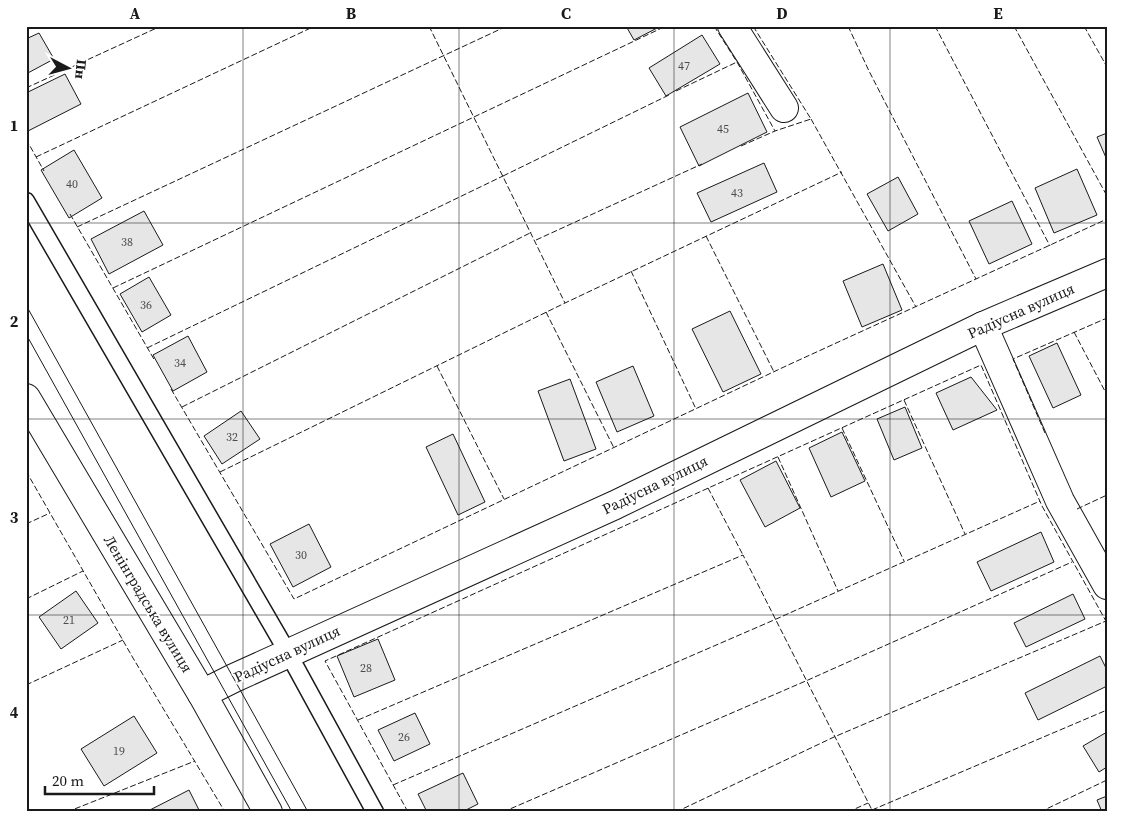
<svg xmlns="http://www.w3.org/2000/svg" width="1133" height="838" font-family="'Source Serif 4',serif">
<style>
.building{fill:#e6e6e6;stroke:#1a1a1a}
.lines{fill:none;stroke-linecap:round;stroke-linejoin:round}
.service-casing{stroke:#1a1a1a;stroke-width:19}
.minor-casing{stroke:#1a1a1a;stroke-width:30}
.service{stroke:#fff;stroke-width:16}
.minor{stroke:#fff;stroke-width:28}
.tram{stroke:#1a1a1a;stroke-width:1}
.fence{stroke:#1a1a1a;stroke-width:1;stroke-dasharray:6 2.5;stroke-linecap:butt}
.grid{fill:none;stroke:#1a1a1a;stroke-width:1;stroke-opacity:0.55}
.labels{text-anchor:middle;stroke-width:4;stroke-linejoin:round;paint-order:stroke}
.number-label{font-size:12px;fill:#4d4d4d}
.street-label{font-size:15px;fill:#1a1a1a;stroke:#fff}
.neatline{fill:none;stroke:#1a1a1a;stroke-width:2}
.grid-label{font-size:16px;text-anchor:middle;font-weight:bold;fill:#1a1a1a}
</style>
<rect width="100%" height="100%" fill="#fff"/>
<g class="building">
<polygon points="626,26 661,26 634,40"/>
<polygon points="39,33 54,59 26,74 26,39"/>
<polygon points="702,35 720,64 666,96 649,68"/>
<polygon points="65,74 81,104 28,131 26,127 26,93"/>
<polygon points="748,93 767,132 699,166 680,127"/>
<polygon points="1107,133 1107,160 1097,137"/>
<polygon points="74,150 102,198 69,218 41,170"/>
<polygon points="764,163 777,192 711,222 697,193"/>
<polygon points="1077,169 1097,215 1054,233 1035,188"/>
<polygon points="898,177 918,214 888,231 867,194"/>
<polygon points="1012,201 1032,244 989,264 969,221"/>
<polygon points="144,211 163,245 109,274 91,239"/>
<polygon points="883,264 902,310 862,327 843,281"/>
<polygon points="149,277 171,315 142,332 120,294"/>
<polygon points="730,311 761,374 723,392 692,329"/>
<polygon points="188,336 207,372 173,391 153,355"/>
<polygon points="1057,343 1081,395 1053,408 1029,356"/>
<polygon points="633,366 654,416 617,432 596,382"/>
<polygon points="971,377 997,410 953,430 936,393"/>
<polygon points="570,379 596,449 564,461 538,391"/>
<polygon points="905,407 922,448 894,460 877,419"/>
<polygon points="241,411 260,439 222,464 204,436"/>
<polygon points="842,432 865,481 831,497 809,448"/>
<polygon points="453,434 485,502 458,515 426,447"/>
<polygon points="776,461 800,508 765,527 740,480"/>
<polygon points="309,524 331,567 293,587 270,544"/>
<polygon points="1041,532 1054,562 991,591 977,562"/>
<polygon points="76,591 98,623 61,649 39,617"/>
<polygon points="1073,594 1085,619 1026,647 1014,623"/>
<polygon points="378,639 395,680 354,697 337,656"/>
<polygon points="1100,656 1107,670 1107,686 1038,720 1025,693"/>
<polygon points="415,713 430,744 394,761 378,730"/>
<polygon points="134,716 157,753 104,786 81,749"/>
<polygon points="1107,732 1107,767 1099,772 1083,746"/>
<polygon points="463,773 478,804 462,812 427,812 418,794"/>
<polygon points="189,790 200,812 146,812"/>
<polygon points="1107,796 1107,812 1102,812 1097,800"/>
</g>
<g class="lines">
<g class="service-casing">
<polyline id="service" points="26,201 288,653 375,812"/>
</g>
<g class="minor-casing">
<g id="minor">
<polyline points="732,26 784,108"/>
<polyline points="983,326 1060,501 1107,585"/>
<polyline points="26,398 202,694 268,812"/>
<polyline points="202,694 234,678 615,505 983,326 1107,273"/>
</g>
</g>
<use href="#service" class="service"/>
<use href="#minor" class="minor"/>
<g class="tram">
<polyline points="26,305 308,812"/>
<polyline points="26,334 292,812"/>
</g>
<g class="fence">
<polyline points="429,26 565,303"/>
<polyline points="714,26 737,62 775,131"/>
<polyline points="848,26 869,71 976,279"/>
<polyline points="935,26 1050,246"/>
<polyline points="1014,26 1107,196"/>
<polyline points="1084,26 1107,67"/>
<polyline points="26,88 161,26"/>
<polyline points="676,91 737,62"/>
<polyline points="811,119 916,307"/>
<polyline points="26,139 44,171"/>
<polyline points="741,146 775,131 811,119 753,26"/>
<polyline points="36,157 315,26"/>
<polyline points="503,176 669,95"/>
<polyline points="70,214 155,361"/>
<polyline points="77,227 507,26"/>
<polyline points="706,236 774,372"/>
<polyline points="536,240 702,164"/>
<polyline points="631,271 696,409"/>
<polyline points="113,288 666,26"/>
<polyline points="546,312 614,448"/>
<polyline points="1074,332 1107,395"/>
<polyline points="147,348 503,176"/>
<polyline points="437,366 504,499"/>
<polyline points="171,389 294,599 786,366 1107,219"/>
<polyline points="904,400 965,534"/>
<polyline points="182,407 532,232"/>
<polyline points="842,428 904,561"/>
<polyline points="1045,433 1013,359 1107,318"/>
<polyline points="778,457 838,591"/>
<polyline points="26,471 133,658 225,812"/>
<polyline points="220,472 565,303 842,172"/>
<polyline points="708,488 743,555"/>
<polyline points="1077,509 1107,495"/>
<polyline points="26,524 50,513"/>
<polyline points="26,599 83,571"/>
<polyline points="26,685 123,640"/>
<polyline points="358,720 743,555 873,812"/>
<polyline points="393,785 774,620 1040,501"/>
<polyline points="872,810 1107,710"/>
<polyline points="67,812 195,761"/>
<polyline points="408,812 325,661 981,365 1042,506 1107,623"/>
<polyline points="503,812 808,680 1072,562"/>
<polyline points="676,812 834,737 1106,621"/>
<polyline points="848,812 868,803"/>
<polyline points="1040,812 1107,780"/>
</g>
</g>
<path class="grid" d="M243,26V812M459,26V812M674,26V812M890,26V812M26,223H1107M26,419H1107M26,615H1107"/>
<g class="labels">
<g class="number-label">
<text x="684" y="70">47</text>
<text x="723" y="133">45</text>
<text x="72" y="188">40</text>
<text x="737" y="197">43</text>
<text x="127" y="246">38</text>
<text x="146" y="309">36</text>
<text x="180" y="367">34</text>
<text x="232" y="441">32</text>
<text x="301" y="559">30</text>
<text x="69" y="624">21</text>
<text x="366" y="672">28</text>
<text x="404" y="741">26</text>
<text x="119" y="755">19</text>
</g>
<g class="street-label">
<text transform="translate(1021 311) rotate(-24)" y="5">Радіусна вулиця</text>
<text transform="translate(655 485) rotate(-26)" y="5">Радіусна вулиця</text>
<text transform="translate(148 604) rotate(59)" y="5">Ленінградська вулиця</text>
<text transform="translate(287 654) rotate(-25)" y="5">Радіусна вулиця</text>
</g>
</g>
<rect width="1133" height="838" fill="none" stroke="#ffffff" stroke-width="55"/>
<g transform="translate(68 68) rotate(96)" stroke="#ffffff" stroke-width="4" paint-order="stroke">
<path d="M0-4L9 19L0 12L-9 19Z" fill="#1a1a1a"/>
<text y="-8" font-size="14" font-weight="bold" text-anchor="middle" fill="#1a1a1a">Пн</text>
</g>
<path d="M45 786v8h109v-8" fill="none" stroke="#1a1a1a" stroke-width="2.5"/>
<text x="52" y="786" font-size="15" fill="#1a1a1a" stroke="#ffffff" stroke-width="4" paint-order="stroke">20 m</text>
<rect x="28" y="28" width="1078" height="782" class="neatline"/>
<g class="grid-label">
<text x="135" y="19">A</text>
<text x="351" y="19">B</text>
<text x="566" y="19">C</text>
<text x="782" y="19">D</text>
<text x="998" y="19">E</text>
<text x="14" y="131">1</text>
<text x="14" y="327">2</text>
<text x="14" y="523">3</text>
<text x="14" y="718">4</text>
</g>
</svg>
